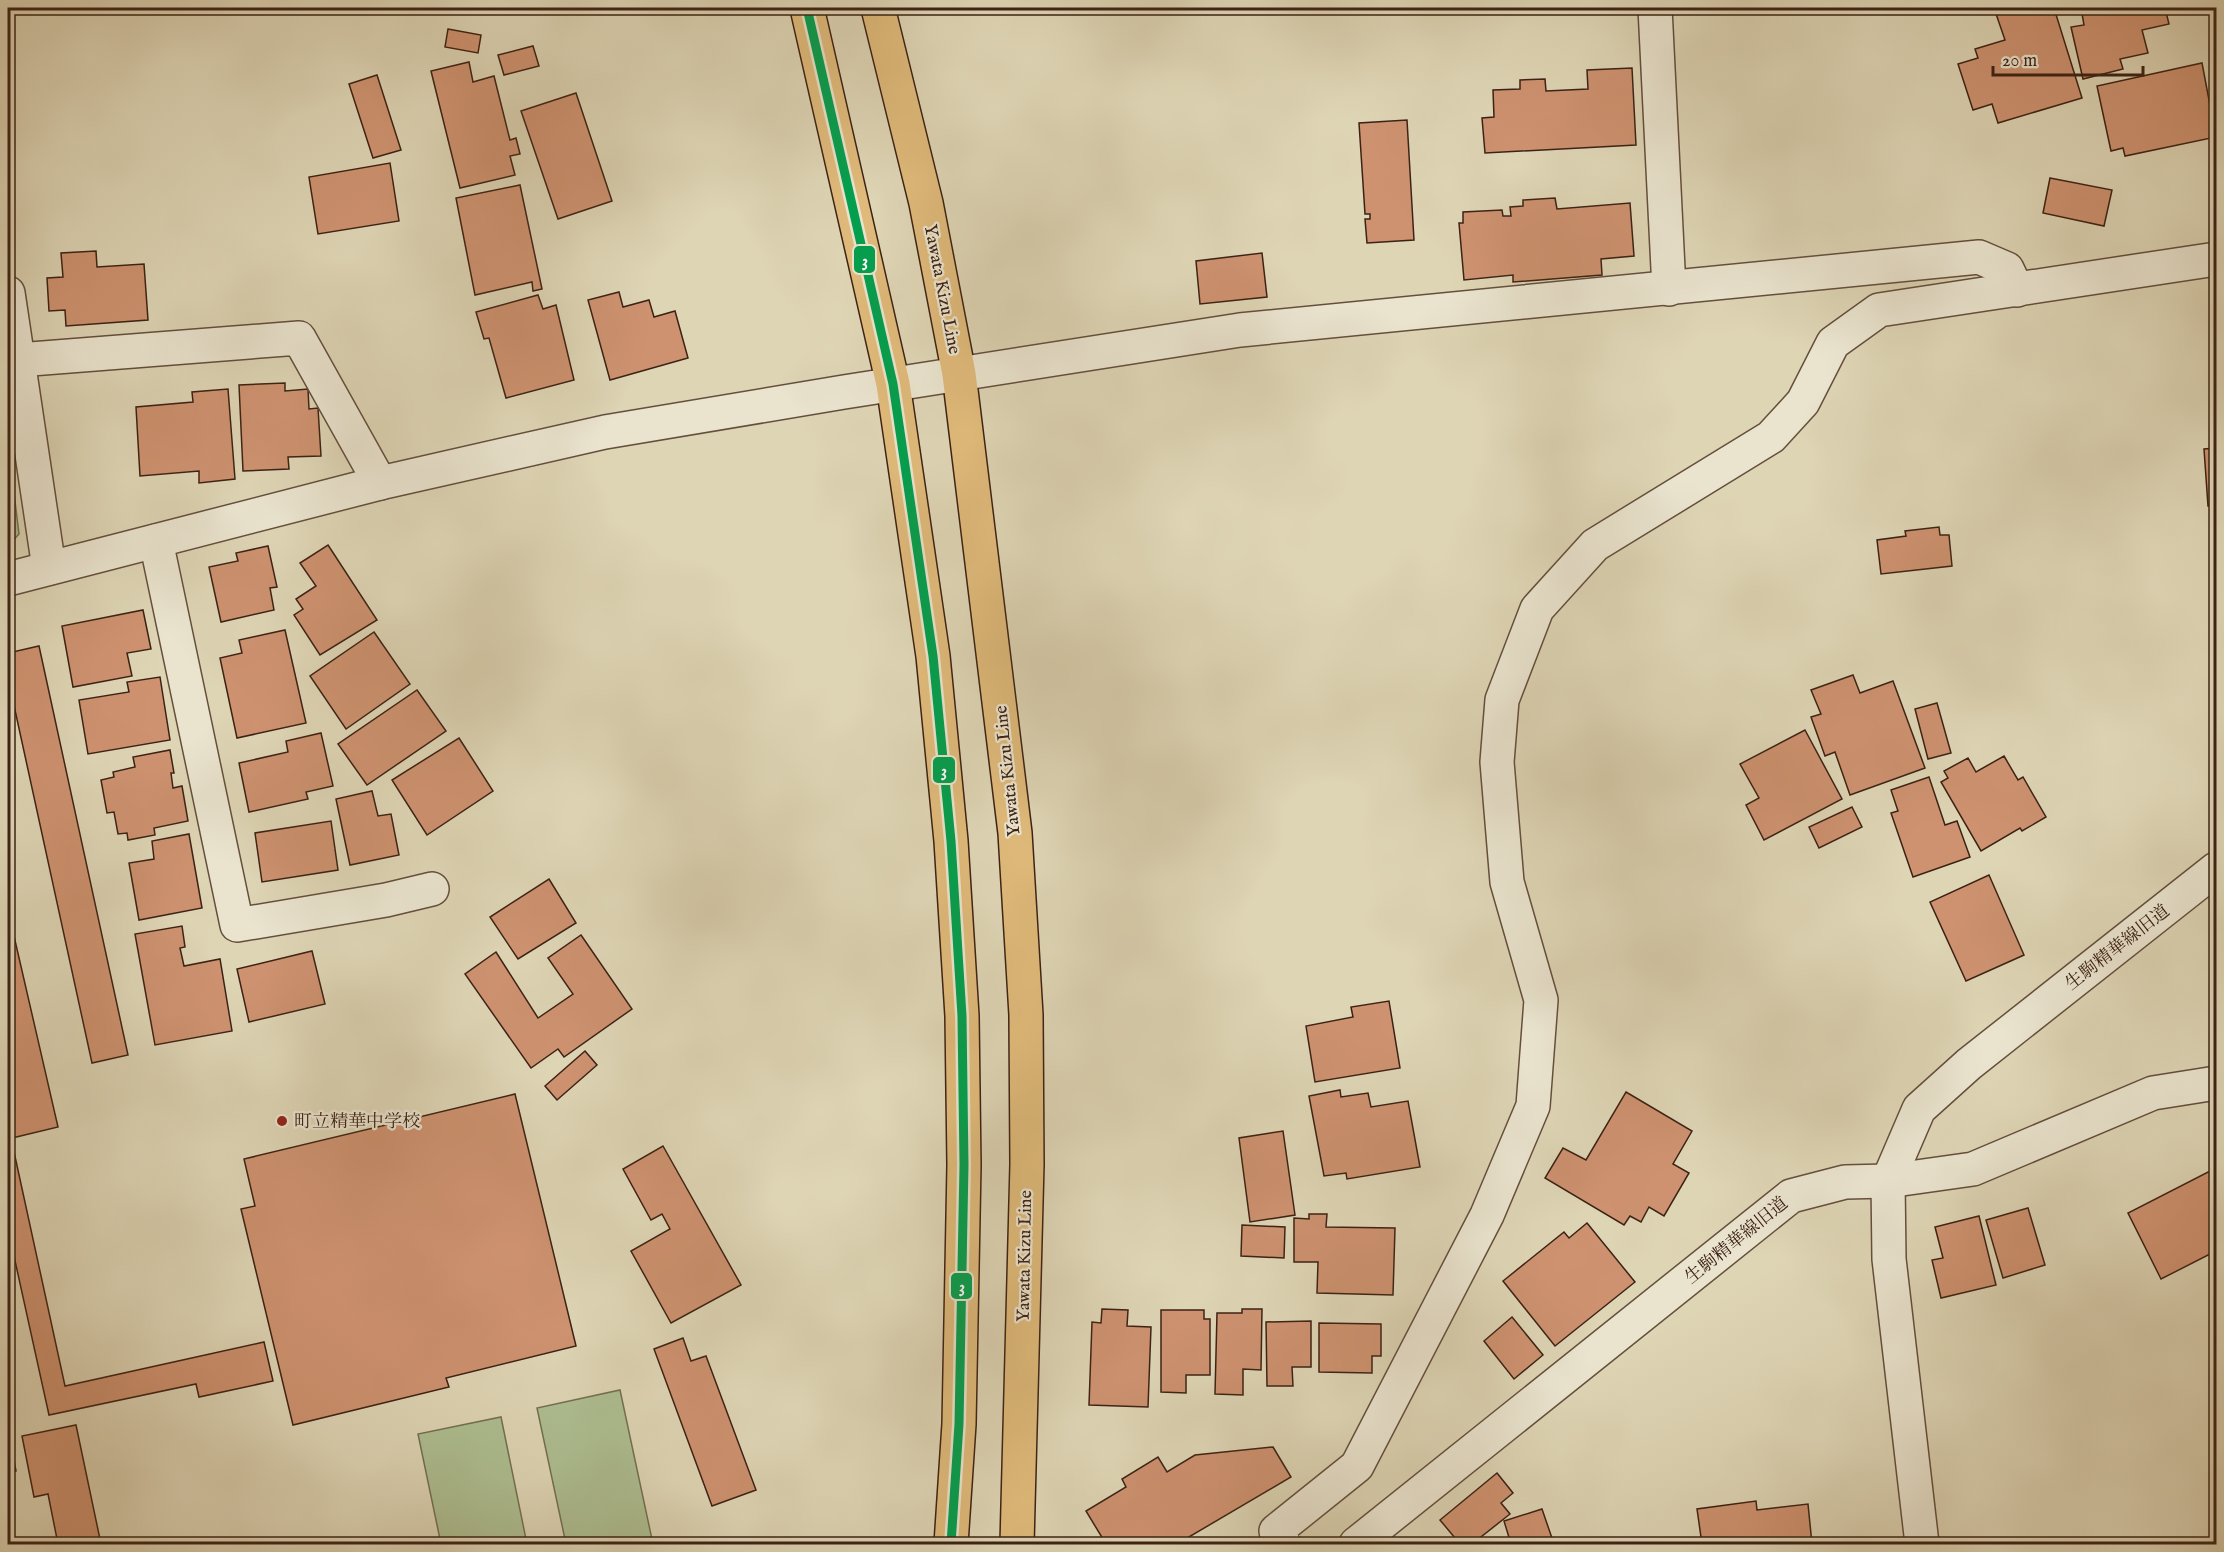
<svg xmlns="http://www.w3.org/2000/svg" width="2224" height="1552" font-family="'IM FELL English','Noto Serif JP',serif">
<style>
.green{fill:#adbe91;stroke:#747053;stroke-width:1.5}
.building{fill:#ce9270;stroke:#3c2215;stroke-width:1.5}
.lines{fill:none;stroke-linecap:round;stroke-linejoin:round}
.minor-casing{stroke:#644f3d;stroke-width:36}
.primary-casing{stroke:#3c2215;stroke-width:36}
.minor{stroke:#eae4cf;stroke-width:33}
.primary{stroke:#dfba7a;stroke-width:33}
.bus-1-casing{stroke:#eae4cf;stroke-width:14}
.bus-1{stroke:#039f4e;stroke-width:9}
.poi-dot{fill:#8f2418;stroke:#eae4cf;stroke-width:2}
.labels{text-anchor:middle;stroke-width:4.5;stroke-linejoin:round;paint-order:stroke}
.street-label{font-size:18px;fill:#3c2215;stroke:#eae4cf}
.poi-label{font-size:18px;fill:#3c2215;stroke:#eae4cf;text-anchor:start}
.line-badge{stroke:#eae4cf;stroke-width:2}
.badge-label{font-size:16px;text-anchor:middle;font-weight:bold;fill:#fff}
</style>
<rect width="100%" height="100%" fill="#ded5b5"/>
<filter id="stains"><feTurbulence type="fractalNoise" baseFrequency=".00333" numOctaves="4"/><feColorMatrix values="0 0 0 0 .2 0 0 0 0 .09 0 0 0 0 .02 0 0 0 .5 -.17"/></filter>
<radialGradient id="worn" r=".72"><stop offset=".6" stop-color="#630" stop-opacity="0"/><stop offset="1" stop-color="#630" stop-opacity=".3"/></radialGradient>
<g class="green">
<polygon points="8,444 19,534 8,546"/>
<polygon points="620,1390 653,1544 566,1544 537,1408"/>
<polygon points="501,1417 527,1544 441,1544 418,1434"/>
</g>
<g class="building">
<polygon points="1435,8 1487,8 1436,14"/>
<polygon points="1994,8 2054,8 2082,98 1998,123 1992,104 1973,110 1958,64 1978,58 1975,49 2005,40"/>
<polygon points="2081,8 2165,8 2169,24 2142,30 2148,53 2120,59 2123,69 2083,79 2071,27 2084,25"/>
<polygon points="448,29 481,35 478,53 445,47"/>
<polygon points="533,46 539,66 504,75 498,55"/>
<polygon points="469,62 473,82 494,76 510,140 516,138 520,154 510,156 515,175 460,188 431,71"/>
<polygon points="2202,63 2216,137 2125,156 2123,148 2111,151 2097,86"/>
<polygon points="1632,68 1636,145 1485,153 1482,118 1494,117 1493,90 1520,89 1520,80 1545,79 1546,91 1588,89 1587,70"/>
<polygon points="377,75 401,150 373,158 349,84"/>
<polygon points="576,93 612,201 558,219 521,111"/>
<polygon points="1407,120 1414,240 1367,243 1365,219 1370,219 1370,214 1365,214 1359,123"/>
<polygon points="390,163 399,221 318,234 309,177"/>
<polygon points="2050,178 2112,190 2104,226 2043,213"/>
<polygon points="520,185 542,289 533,291 532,282 475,295 456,198"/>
<polygon points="1555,198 1557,209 1630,203 1634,256 1601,259 1602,275 1513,282 1513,275 1464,280 1459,223 1463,223 1463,212 1502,210 1503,216 1511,216 1510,207 1523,206 1523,200"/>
<polygon points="96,251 97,267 144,264 148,320 66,326 65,310 49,311 47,278 63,277 61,253"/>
<polygon points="1262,253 1267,297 1200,304 1196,261"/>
<polygon points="619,292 623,307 649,300 654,317 675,311 688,358 610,380 588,300"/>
<polygon points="538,295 543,309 556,305 574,380 506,398 489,338 484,339 476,312"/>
<polygon points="285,383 285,391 308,389 309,409 318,408 321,456 288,457 289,469 243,471 239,385"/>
<polygon points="228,389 235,479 199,483 199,471 140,476 136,407 193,402 192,392"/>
<polygon points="2216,448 2216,505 2208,506 2204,449"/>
<polygon points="1939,527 1940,535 1949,535 1952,566 1881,574 1877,540 1906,536 1905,531"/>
<polygon points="328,545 377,620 320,655 294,615 303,609 296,599 316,586 300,563"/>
<polygon points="268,546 277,587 270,588 274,610 221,622 209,567 238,561 236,553"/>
<polygon points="2211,566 2216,566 2216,614"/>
<polygon points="143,610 151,649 127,653 132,676 73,687 62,626"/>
<polygon points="285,630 306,723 237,738 220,658 242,653 239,640"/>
<polygon points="374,632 410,684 346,729 310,676"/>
<polygon points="39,646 128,1055 92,1063 8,678 8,653"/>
<polygon points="1853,675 1860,693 1893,681 1925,768 1850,795 1835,752 1825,756 1811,717 1821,714 1811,690"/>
<polygon points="160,677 170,740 88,754 79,700 129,692 127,682"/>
<polygon points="417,690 446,731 367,785 338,744"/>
<polygon points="1937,703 1951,753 1928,759 1915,709"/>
<polygon points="1805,730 1842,799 1764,840 1746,805 1759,798 1740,764"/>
<polygon points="321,733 333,786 306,792 308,799 249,812 239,763 288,752 286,741"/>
<polygon points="459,738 493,791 427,835 392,780"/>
<polygon points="170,750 174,773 171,773 173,788 182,786 188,821 154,828 155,835 128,840 127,833 118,834 114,812 107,813 101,780 114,777 113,772 135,767 133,757"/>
<polygon points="2004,756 2018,780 2023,777 2046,817 2022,831 2020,828 1981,851 1941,782 1948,778 1944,771 1968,758 1976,772"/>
<polygon points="1929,777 1945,825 1957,821 1970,857 1913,877 1891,813 1898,811 1891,790"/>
<polygon points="372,791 378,816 391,814 399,855 350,865 336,799"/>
<polygon points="1852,807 1862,827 1819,848 1809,827"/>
<polygon points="331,821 338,870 262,882 255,833"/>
<polygon points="189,834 202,908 139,920 129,863 154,859 152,841"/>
<polygon points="1989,875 2024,955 1966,981 1930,902"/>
<polygon points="549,879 576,923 518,959 490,917"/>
<polygon points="8,923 11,923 58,1127 8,1139"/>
<polygon points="182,926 185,947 180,948 184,966 220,959 232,1031 155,1045 135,934"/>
<polygon points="581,935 632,1009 564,1057 558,1049 531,1068 465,974 496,952 538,1018 573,994 548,958"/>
<polygon points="312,951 325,1004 249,1022 237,969"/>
<polygon points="1389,1001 1400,1068 1315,1082 1306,1026 1353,1017 1351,1007"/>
<polygon points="585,1051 597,1065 557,1100 545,1086"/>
<polygon points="1340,1090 1341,1097 1368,1093 1371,1107 1408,1101 1420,1167 1347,1179 1346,1173 1324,1176 1309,1096"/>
<polygon points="1626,1092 1692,1131 1673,1164 1689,1173 1664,1216 1649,1207 1641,1222 1630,1216 1624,1225 1545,1178 1563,1148 1586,1160"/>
<polygon points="515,1094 576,1346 446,1378 449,1387 293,1425 241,1209 255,1206 244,1159"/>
<polygon points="1283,1131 1295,1215 1250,1222 1239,1138"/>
<polygon points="11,1138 65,1386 264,1342 273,1381 199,1397 196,1384 49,1415 8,1229 8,1139"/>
<polygon points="663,1146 741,1285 671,1323 631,1251 670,1229 662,1214 651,1220 623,1169"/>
<polygon points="2212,1170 2216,1179 2216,1251 2161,1279 2128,1213"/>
<polygon points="2028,1208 2045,1265 2003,1278 1986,1220"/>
<polygon points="1309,1214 1327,1214 1326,1227 1395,1228 1393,1295 1317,1293 1318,1262 1294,1262 1294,1218 1309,1219"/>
<polygon points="1979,1216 1996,1285 1941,1298 1932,1260 1943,1258 1935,1227"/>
<polygon points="1587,1223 1635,1282 1555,1346 1503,1281 1564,1232 1569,1238"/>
<polygon points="1242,1225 1285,1227 1284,1258 1241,1256"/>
<polygon points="1102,1309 1128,1310 1127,1326 1151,1327 1148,1407 1089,1405 1092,1322 1101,1323"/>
<polygon points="1242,1309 1262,1309 1261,1370 1243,1369 1243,1395 1215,1394 1217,1313 1242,1313"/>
<polygon points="1161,1310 1204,1310 1204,1319 1210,1319 1210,1375 1186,1375 1186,1393 1161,1392"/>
<polygon points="1512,1317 1543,1355 1514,1379 1484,1341"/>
<polygon points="1311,1321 1311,1367 1292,1367 1293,1386 1267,1386 1266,1322"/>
<polygon points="1319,1323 1381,1324 1381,1356 1372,1356 1372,1373 1319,1372"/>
<polygon points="683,1338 691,1361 706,1356 756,1490 712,1506 654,1349"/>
<polygon points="76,1425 101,1544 58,1544 48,1494 34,1497 22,1436"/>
<polygon points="10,1439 16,1471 8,1473 8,1440"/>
<polygon points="1273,1447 1291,1477 1177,1544 1106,1544 1086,1511 1126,1487 1122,1479 1158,1457 1167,1472 1195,1455"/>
<polygon points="1497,1473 1513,1493 1501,1503 1510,1514 1472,1544 1460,1544 1440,1520"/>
<polygon points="1756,1501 1757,1510 1808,1504 1812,1544 1702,1544 1697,1509"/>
<polygon points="1542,1509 1554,1544 1511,1544 1504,1521"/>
</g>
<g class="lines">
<g class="minor-casing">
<g id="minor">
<polyline points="1655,8 1669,289"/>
<polyline points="8,293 49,568"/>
<polyline points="18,360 299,338 380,483"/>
<polyline points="156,541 237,925 386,900 432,889"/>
<polyline points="8,579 380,483 605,432 844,392 1240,330 1979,257 2007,269 2017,290"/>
<polyline points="1284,1544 1276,1531 1357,1466 1487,1215 1533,1106 1541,1000 1507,882 1497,762 1502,700 1537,609 1595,545 1771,437 1803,402 1833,343 1879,310 2216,259"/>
<polyline points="1356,1544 1791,1196 1845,1182 1888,1181 1973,1169 2153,1093 2216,1083"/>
<polyline points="1922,1544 1889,1259 1888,1181 1919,1109 1969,1064 2216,869"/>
</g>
</g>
<g class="primary-casing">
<g id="primary">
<polyline points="807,8 893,384 933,656 951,841 962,1016 964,1165 959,1424 951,1544"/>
<polyline points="878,8 926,203 959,374 1015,833 1026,1015 1027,1164 1017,1544"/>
</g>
</g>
<use href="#minor" class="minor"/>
<use href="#primary" class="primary"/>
<g class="bus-1-casing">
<polyline id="bus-1" points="807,8 893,384 933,656 951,841 962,1016 964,1165 959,1424 951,1544"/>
</g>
<use href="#bus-1" class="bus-1"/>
</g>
<circle class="poi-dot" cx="282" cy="1121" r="6"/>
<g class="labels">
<g class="street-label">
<text transform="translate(943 289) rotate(79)" y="6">Yawata Kizu Line</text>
<text transform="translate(1007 771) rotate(-96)" y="6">Yawata Kizu Line</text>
<text transform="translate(2117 947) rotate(-38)" y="6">生駒精華線旧道</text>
<text transform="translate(1736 1240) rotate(-39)" y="6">生駒精華線旧道</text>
<text transform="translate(1024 1256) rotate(-89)" y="6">Yawata Kizu Line</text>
</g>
<g class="poi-label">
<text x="294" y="1127">町立精華中学校</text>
</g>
</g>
<g class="line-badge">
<rect x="853" y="245" width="23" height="29" rx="6" fill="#039f4e"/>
<rect x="932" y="756" width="24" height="28" rx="6" fill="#039f4e"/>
<rect x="950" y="1272" width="23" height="28" rx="6" fill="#039f4e"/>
</g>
<g class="badge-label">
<text x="865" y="266">3</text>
<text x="944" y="776">3</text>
<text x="962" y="1292">3</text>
</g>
<rect width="2224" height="1552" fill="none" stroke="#ded5b5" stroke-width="30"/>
<rect x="9" y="9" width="2206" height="1534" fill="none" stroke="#3c2215" stroke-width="3"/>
<rect x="15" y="15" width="2194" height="1522" fill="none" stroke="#3c2215" stroke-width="1.5"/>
<path d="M1993 66v9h150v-9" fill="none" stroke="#3c2215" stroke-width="3"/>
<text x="2002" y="66" font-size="18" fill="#3c2215" stroke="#eae4cf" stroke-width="4.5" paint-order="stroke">20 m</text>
<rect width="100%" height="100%" filter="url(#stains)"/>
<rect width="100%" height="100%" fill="url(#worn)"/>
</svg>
